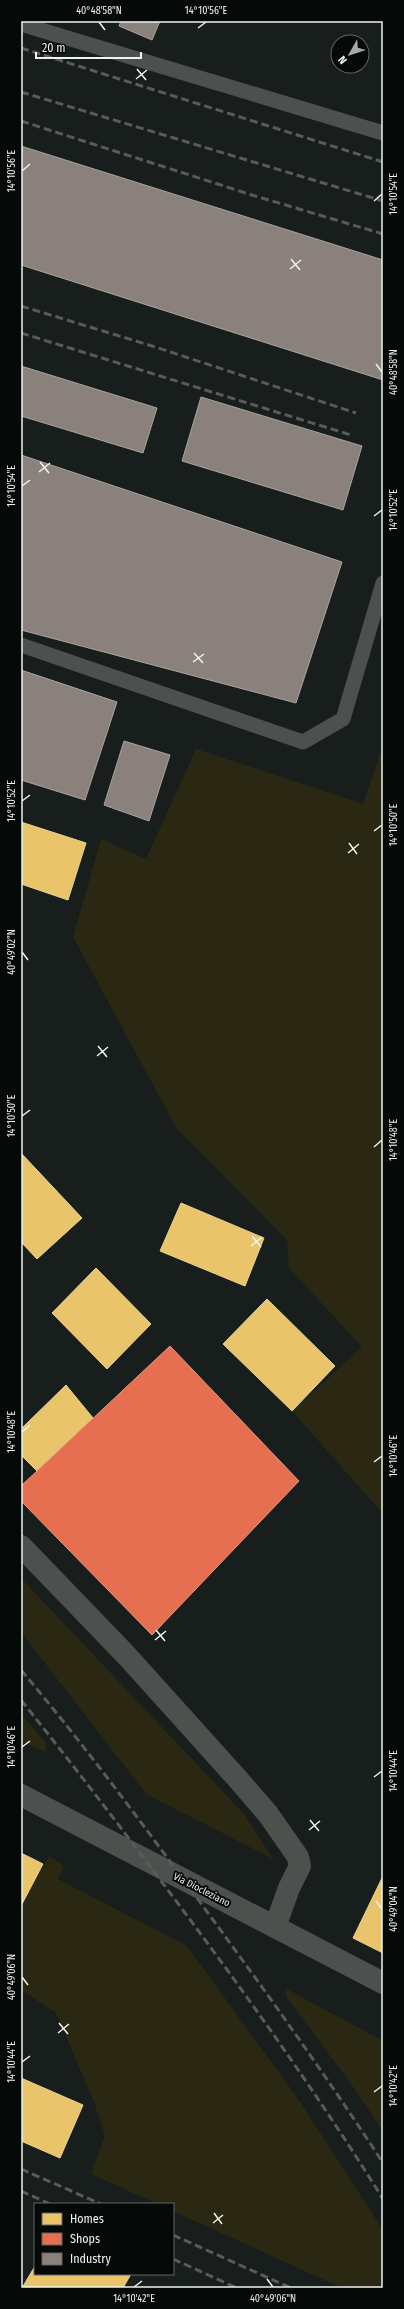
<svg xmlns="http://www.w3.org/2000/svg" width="404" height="2309" font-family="'Fira Sans Condensed',sans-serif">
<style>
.green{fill:#2a2813}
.homes{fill:#e9c46a;stroke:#ead392}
.shops{fill:#e76f51;stroke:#e89781}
.industry{fill:#8a817c;stroke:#a7a49f}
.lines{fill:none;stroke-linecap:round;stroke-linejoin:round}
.service{stroke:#4d514d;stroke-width:15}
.minor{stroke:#4d514d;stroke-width:22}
.tertiary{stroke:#4d514d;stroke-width:22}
.rail{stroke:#585b57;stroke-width:3;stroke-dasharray:8 4;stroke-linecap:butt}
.ticks{fill:none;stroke:#ecf5f0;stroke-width:1.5}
.labels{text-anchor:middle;stroke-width:4;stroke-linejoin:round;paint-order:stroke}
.street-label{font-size:10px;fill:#ecf5f0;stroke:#050907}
.neatline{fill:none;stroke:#ecf5f0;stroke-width:1.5}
.ticks-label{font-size:10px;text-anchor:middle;fill:#ecf5f0}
</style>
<rect width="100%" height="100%" fill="#181e1b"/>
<g class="green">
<polygon points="383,745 383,1514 292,1411 362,1347 289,1268 287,1240 177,1129 73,937 101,839 146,859 196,749 363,804"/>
<polygon points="21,1578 245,1815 273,1859 146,1794 21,1632"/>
<polygon points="21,1714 45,1742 47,1753 21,1741"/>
<polygon points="49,1856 64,1866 58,1879 187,1946 301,2103 383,2230 383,2288 342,2288 173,2211 173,2204 158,2204 91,2174 105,2136 94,2102 56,2013 21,1990 21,1906"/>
<polygon points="285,1988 383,2041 383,2131 354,2088 287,1998"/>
</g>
<g class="homes">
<polygon points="21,822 86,843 68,900 21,884"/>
<polygon points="21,1153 82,1218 37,1259 21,1242"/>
<polygon points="181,1203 264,1238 245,1286 160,1251"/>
<polygon points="96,1268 151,1324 107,1369 52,1313"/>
<polygon points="267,1299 335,1366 292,1411 223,1344"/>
<polygon points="66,1385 93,1418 37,1471 21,1455 21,1429"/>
<polygon points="21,1853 43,1864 21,1906"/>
<polygon points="383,1876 383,1953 353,1938"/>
<polygon points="21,2078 83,2105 60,2158 21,2141"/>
<polygon points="35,2266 35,2274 131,2274 123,2288 22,2288"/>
</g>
<polygon class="shops" points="170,1346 299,1481 152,1635 21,1501 21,1486"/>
<g class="industry">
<polygon points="121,21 160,21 152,40 119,26"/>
<polygon points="21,146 383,260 383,380 21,265"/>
<polygon points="21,366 157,408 143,453 21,416"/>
<polygon points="201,397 362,446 343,510 182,461"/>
<polygon points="21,455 342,562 296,703 21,630"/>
<polygon points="21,670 117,702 85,800 21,780"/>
<polygon points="124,741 170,755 149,821 104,805"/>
</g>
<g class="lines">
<g class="service">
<polyline points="21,24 383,133"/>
<polyline points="21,645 303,742 343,719 383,583"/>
</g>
<polyline class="minor" points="21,1546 127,1656 236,1777 268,1814 298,1857 300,1866 289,1888 275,1927"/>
<polyline class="tertiary" points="21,1795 383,1983"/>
<g class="rail">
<polyline points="21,48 383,162"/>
<polyline points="21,92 383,201"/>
<polyline points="21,121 252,195 383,234"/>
<polyline points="21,306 152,346 356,413"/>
<polyline points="21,333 351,435"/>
<path d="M21,1670C76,1735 127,1803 177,1871C248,1967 318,2063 383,2163"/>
<path d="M21,1700C66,1756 109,1812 152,1869C233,1976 312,2085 383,2199"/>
<polyline points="21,2169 101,2204"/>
<polyline points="21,2191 50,2204"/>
<polyline points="173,2235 291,2288"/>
<polyline points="173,2259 237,2288"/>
</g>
</g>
<path class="ticks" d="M99,22L105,30M198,28L206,22M137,69L146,80M136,79L147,70M22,171L30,164M374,201L382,194M291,259L300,270M290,269L301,260M376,364L382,372M40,462L49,473M39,472L50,463M22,486L30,480M374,516L382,510M194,653L203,663M193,662L204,654M22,801L30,795M374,831L382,825M349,843L357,854M348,853L359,844M22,952L28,960M98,1046L107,1057M97,1056L108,1047M22,1116L30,1110M374,1147L382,1140M252,1236L261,1247M251,1246L262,1237M22,1432L30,1425M374,1462L382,1456M156,1630L165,1641M155,1640L166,1631M22,1747L30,1741M374,1777L382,1771M310,1820L319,1831M309,1830L320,1821M376,1901L382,1909M22,1977L28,1985M59,2023L68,2034M58,2033L69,2024M22,2062L30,2056M374,2092L382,2086M214,2213L222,2224M213,2223L223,2215M267,2279L273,2287M134,2287L142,2281"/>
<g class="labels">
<g class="street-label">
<text transform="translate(202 1889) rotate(27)" y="4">Via Diocleziano</text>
</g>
</g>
<rect width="404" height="2309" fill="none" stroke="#050907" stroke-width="44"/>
<rect x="34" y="2203" width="140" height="72" fill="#050907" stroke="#616764"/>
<rect x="42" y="2213" width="20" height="12" fill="#e9c46a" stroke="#616764"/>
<text x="70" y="2223" font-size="12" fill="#ecf5f0">Homes</text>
<rect x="42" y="2233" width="20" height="12" fill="#e76f51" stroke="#616764"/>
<text x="70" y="2243" font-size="12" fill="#ecf5f0">Shops</text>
<rect x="42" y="2253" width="20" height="12" fill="#8a817c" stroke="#616764"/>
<text x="70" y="2263" font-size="12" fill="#ecf5f0">Industry</text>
<g transform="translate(350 54) rotate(231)"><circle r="19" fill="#050907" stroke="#616764"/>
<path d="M0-3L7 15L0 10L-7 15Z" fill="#a2aaa5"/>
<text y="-6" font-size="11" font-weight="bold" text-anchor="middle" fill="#ecf5f0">N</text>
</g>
<path d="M36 52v6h105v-6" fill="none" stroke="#ecf5f0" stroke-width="2"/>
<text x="42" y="52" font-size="12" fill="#ecf5f0" stroke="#050907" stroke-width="3" paint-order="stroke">20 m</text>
<rect x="22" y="22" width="360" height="2265" class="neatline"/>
<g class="ticks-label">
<text x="99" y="14">40°48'58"N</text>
<text x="206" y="14">14°10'56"E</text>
<text transform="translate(11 171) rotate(-90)" y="4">14°10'56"E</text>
<text transform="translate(393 194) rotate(-90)" y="4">14°10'54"E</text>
<text transform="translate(393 372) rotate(-90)" y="4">40°48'58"N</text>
<text transform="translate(11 486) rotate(-90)" y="4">14°10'54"E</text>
<text transform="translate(393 510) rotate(-90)" y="4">14°10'52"E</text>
<text transform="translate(11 801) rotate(-90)" y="4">14°10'52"E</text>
<text transform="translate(393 825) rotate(-90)" y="4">14°10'50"E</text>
<text transform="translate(11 952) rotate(-90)" y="4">40°49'02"N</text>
<text transform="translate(11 1116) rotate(-90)" y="4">14°10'50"E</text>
<text transform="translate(393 1140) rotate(-90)" y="4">14°10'48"E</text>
<text transform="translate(11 1432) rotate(-90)" y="4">14°10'48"E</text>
<text transform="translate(393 1456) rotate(-90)" y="4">14°10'46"E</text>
<text transform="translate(11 1747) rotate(-90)" y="4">14°10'46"E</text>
<text transform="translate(393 1771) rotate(-90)" y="4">14°10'44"E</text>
<text transform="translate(393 1909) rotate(-90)" y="4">40°49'04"N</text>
<text transform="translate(11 1977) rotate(-90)" y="4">40°49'06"N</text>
<text transform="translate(11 2062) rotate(-90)" y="4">14°10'44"E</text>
<text transform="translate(393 2086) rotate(-90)" y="4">14°10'42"E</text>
<text x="134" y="2302">14°10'42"E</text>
<text x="273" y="2302">40°49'06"N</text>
</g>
</svg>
